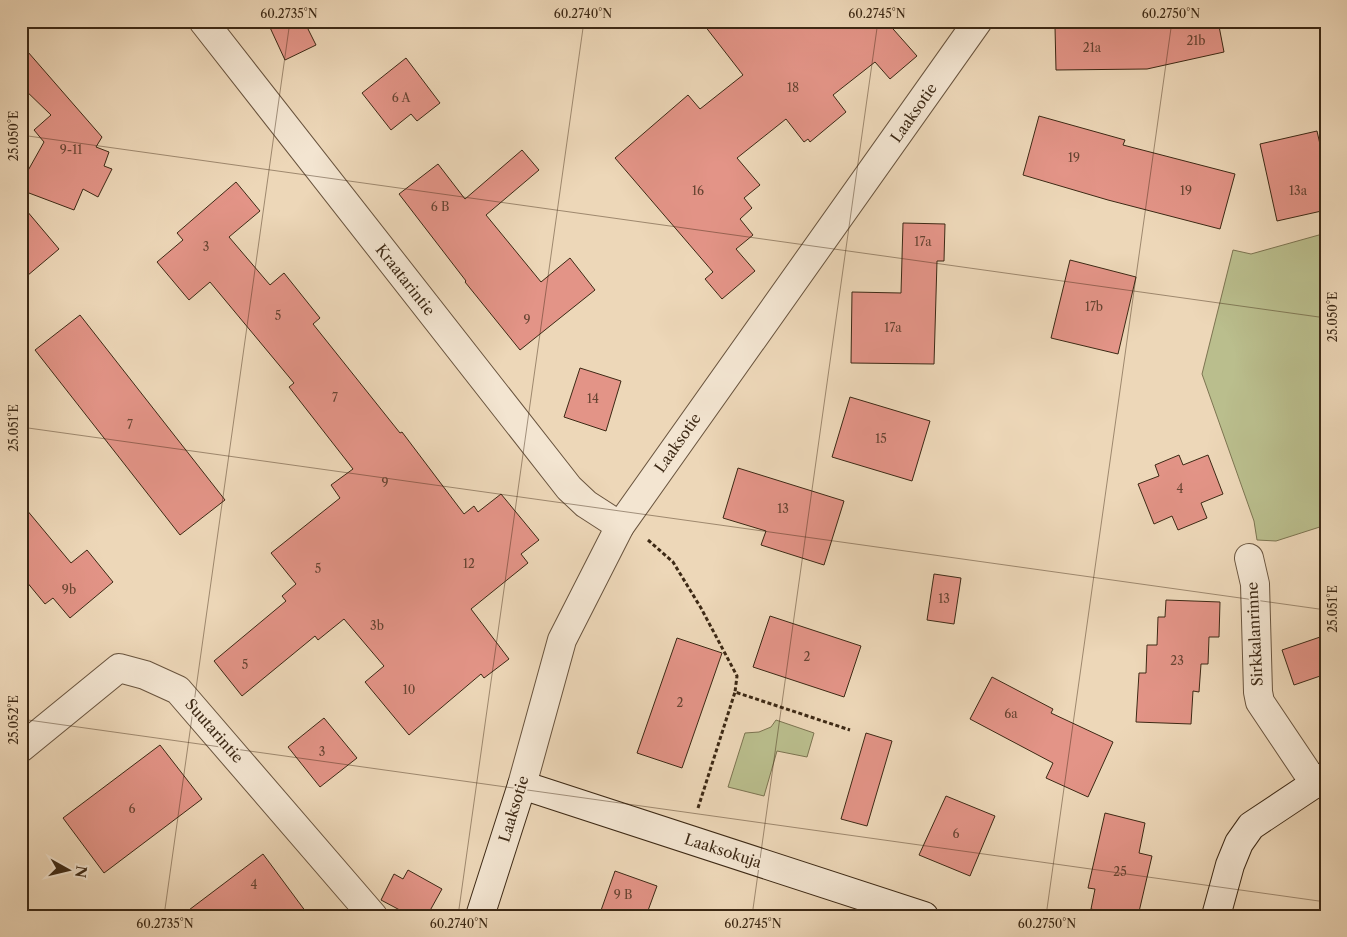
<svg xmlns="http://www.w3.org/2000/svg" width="1347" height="937" font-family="'Libre Caslon Text',serif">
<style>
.green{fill:#babe8d;stroke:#7c7451}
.building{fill:#e39487;stroke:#3d2915}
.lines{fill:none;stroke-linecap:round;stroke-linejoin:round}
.street-casing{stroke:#69543e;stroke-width:30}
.secondary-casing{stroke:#3d2915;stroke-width:30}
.path{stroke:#3d2915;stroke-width:3;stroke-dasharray:4 2.5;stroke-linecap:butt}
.street{stroke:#f3e5d1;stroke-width:28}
.secondary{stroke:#f3e5d1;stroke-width:28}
.ticks{fill:none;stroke:#3d2915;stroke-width:1;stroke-opacity:0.45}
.labels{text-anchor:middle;stroke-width:4;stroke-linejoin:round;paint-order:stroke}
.number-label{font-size:12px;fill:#664432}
.street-label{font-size:15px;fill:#3d2915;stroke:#f3e5d1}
.neatline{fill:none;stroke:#3d2915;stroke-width:2}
.ticks-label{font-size:12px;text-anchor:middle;fill:#3d2915}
</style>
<rect width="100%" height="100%" fill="#edd7b8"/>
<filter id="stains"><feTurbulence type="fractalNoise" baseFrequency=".004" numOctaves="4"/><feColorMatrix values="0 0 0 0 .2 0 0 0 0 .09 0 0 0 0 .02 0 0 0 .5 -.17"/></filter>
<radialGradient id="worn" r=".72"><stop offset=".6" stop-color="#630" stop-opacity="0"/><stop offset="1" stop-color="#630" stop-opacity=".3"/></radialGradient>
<g class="green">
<polygon points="1326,233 1326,525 1276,541 1257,540 1254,521 1202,374 1233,250 1251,254"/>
<polygon points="776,720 814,733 807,757 777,751 764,796 728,787 745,733 759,732 771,727"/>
</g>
<g class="building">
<polygon points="267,21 304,21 316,45 285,60"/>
<polygon points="701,21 886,21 917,56 890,79 875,62 833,95 846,112 810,142 808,139 804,142 786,119 737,158 760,185 744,198 752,208 740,219 753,235 736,249 755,271 722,299 705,279 713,272 615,158 688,95 700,109 743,75"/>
<polygon points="1167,21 1218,21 1224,52 1147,69 1056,70 1055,27 1168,25"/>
<polygon points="21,44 102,137 96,147 109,152 104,166 112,169 98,197 83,189 74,210 21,190 21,183 44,142 34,130 51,115 21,86"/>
<polygon points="406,58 440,103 417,121 411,114 391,130 362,93"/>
<polygon points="1039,116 1125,140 1123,145 1235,174 1220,229 1108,200 1023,175"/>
<polygon points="1317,131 1326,171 1326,210 1277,221 1260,144"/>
<polygon points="522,150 539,170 486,215 541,282 570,258 595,290 520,350 465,282 466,281 399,194 438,164 465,199"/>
<polygon points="236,182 260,211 229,237 270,285 284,273 320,318 313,324 400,433 402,432 464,514 474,506 478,512 501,494 539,540 521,554 528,563 471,609 509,659 484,678 481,674 409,735 365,682 384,666 344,619 318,640 315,636 242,696 214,661 286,601 282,596 296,584 271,553 340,498 331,485 353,469 289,387 294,383 210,282 189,300 157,262 183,240 177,233"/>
<polygon points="21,204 59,249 21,281"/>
<polygon points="903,223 945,224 944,261 937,261 934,364 851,363 852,292 901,293"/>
<polygon points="1070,260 1136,277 1118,354 1051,338"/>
<polygon points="80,315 225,500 180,535 35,350"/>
<polygon points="580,368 621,381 606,431 564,417"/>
<polygon points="850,397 930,421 912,481 832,457"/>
<polygon points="1179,455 1183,465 1208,455 1223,494 1201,503 1207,518 1178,530 1172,516 1154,524 1138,484 1159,476 1155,465"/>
<polygon points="738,468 844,501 824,565 761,545 766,531 723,518"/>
<polygon points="21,503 71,563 87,550 113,582 70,618 53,598 45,604 21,575"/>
<polygon points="934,574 961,578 954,624 927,620"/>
<polygon points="1166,600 1220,602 1219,637 1209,637 1208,664 1201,664 1199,692 1193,691 1191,724 1136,722 1139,673 1146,673 1147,645 1157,645 1158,617 1165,617"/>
<polygon points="770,616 861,646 844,697 753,667"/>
<polygon points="1326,635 1326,674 1294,685 1282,650"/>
<polygon points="677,638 722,653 682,768 637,753"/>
<polygon points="992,677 1053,709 1051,713 1113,742 1088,797 1046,778 1053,763 970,719"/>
<polygon points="324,718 357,758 320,787 288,747"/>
<polygon points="866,733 892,741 867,826 841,819"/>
<polygon points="160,745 202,799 104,873 63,818"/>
<polygon points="946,796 995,816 970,876 919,855"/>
<polygon points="1105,813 1145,823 1139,853 1152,856 1138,916 1119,916 1091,909 1095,889 1088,888"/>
<polygon points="263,854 309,916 181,916"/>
<polygon points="408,870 442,889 427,916 411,916 381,900 394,874 403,879"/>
<polygon points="615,871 657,886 646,916 599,916"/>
</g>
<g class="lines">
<g class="street-casing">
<g id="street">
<polyline points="203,21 569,488 586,504 620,526"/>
<polyline points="1249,558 1255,584 1258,692 1260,702 1315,784"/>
<polyline points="21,748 119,668 145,675 178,690 373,916"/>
<polyline points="522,785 562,640 620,526 978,21"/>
</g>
</g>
<g class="secondary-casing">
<g id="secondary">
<polyline points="480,916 522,785 924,916"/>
<polyline points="1216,916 1230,865 1239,843 1251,826 1326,776"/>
</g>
</g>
<g class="path">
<polyline points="648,540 673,562 701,608 737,676 735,692"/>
<polyline points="698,808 735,692 850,730"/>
</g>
<use href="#street" class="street"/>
<use href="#secondary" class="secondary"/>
</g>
<path class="ticks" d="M1293,21L1326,26M21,135L1326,318M21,427L1326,610M21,719L1326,902M164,916L290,21M458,916L584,21M752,916L878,21M1046,916L1172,21"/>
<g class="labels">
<g class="number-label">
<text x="1196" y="45">21b</text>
<text x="1092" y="52">21a</text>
<text x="793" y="92">18</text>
<text x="401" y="102">6 A</text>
<text x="71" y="154">9-11</text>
<text x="1074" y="162">19</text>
<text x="698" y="195">16</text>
<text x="1186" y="195">19</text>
<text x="1298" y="195">13a</text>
<text x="440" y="211">6 B</text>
<text x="923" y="246">17a</text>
<text x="206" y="251">3</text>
<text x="1094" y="311">17b</text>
<text x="278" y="320">5</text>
<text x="527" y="324">9</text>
<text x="893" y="332">17a</text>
<text x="335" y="402">7</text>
<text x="593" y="403">14</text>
<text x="130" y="429">7</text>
<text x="881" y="443">15</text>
<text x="385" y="487">9</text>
<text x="1180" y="493">4</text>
<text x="783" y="513">13</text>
<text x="469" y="568">12</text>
<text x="318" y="573">5</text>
<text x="69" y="594">9b</text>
<text x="944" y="603">13</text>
<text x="377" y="630">3b</text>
<text x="807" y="661">2</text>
<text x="1177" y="665">23</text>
<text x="245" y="669">5</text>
<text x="409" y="694">10</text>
<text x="680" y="707">2</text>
<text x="1011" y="718">6a</text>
<text x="322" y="756">3</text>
<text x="132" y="813">6</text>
<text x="956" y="838">6</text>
<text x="1120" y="876">25</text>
<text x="254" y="889">4</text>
<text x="623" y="899">9 B</text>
</g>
<g class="street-label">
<text transform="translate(914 113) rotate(-55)" y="5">Laaksotie</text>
<text transform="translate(405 280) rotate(52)" y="5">Kraatarintie</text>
<text transform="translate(678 443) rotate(-55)" y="5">Laaksotie</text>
<text transform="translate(1255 634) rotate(-93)" y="5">Sirkkalanrinne</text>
<text transform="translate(214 731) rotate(49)" y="5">Suutarintie</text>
<text transform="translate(514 809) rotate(-73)" y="5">Laaksotie</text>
<text transform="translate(723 851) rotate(18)" y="5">Laaksokuja</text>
</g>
</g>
<rect width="1347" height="937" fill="none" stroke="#edd7b8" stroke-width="55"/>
<g transform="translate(68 870) rotate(98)" stroke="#f3e5d1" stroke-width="4" paint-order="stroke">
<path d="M0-4L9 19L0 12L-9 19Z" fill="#3d2915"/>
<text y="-8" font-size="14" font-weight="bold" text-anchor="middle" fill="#3d2915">N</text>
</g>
<rect x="28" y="28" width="1292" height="882" class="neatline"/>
<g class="ticks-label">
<text x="289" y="18">60.2735°N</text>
<text x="583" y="18">60.2740°N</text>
<text x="877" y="18">60.2745°N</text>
<text x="1171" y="18">60.2750°N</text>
<text transform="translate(14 136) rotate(-90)" y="4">25.050°E</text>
<text transform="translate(1333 317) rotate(-90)" y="4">25.050°E</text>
<text transform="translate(14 428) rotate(-90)" y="4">25.051°E</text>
<text transform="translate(1333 609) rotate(-90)" y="4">25.051°E</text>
<text transform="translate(14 720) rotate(-90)" y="4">25.052°E</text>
<text x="165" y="928">60.2735°N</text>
<text x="459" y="928">60.2740°N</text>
<text x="753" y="928">60.2745°N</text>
<text x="1047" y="928">60.2750°N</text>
</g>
<rect width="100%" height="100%" filter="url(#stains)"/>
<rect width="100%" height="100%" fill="url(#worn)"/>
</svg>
